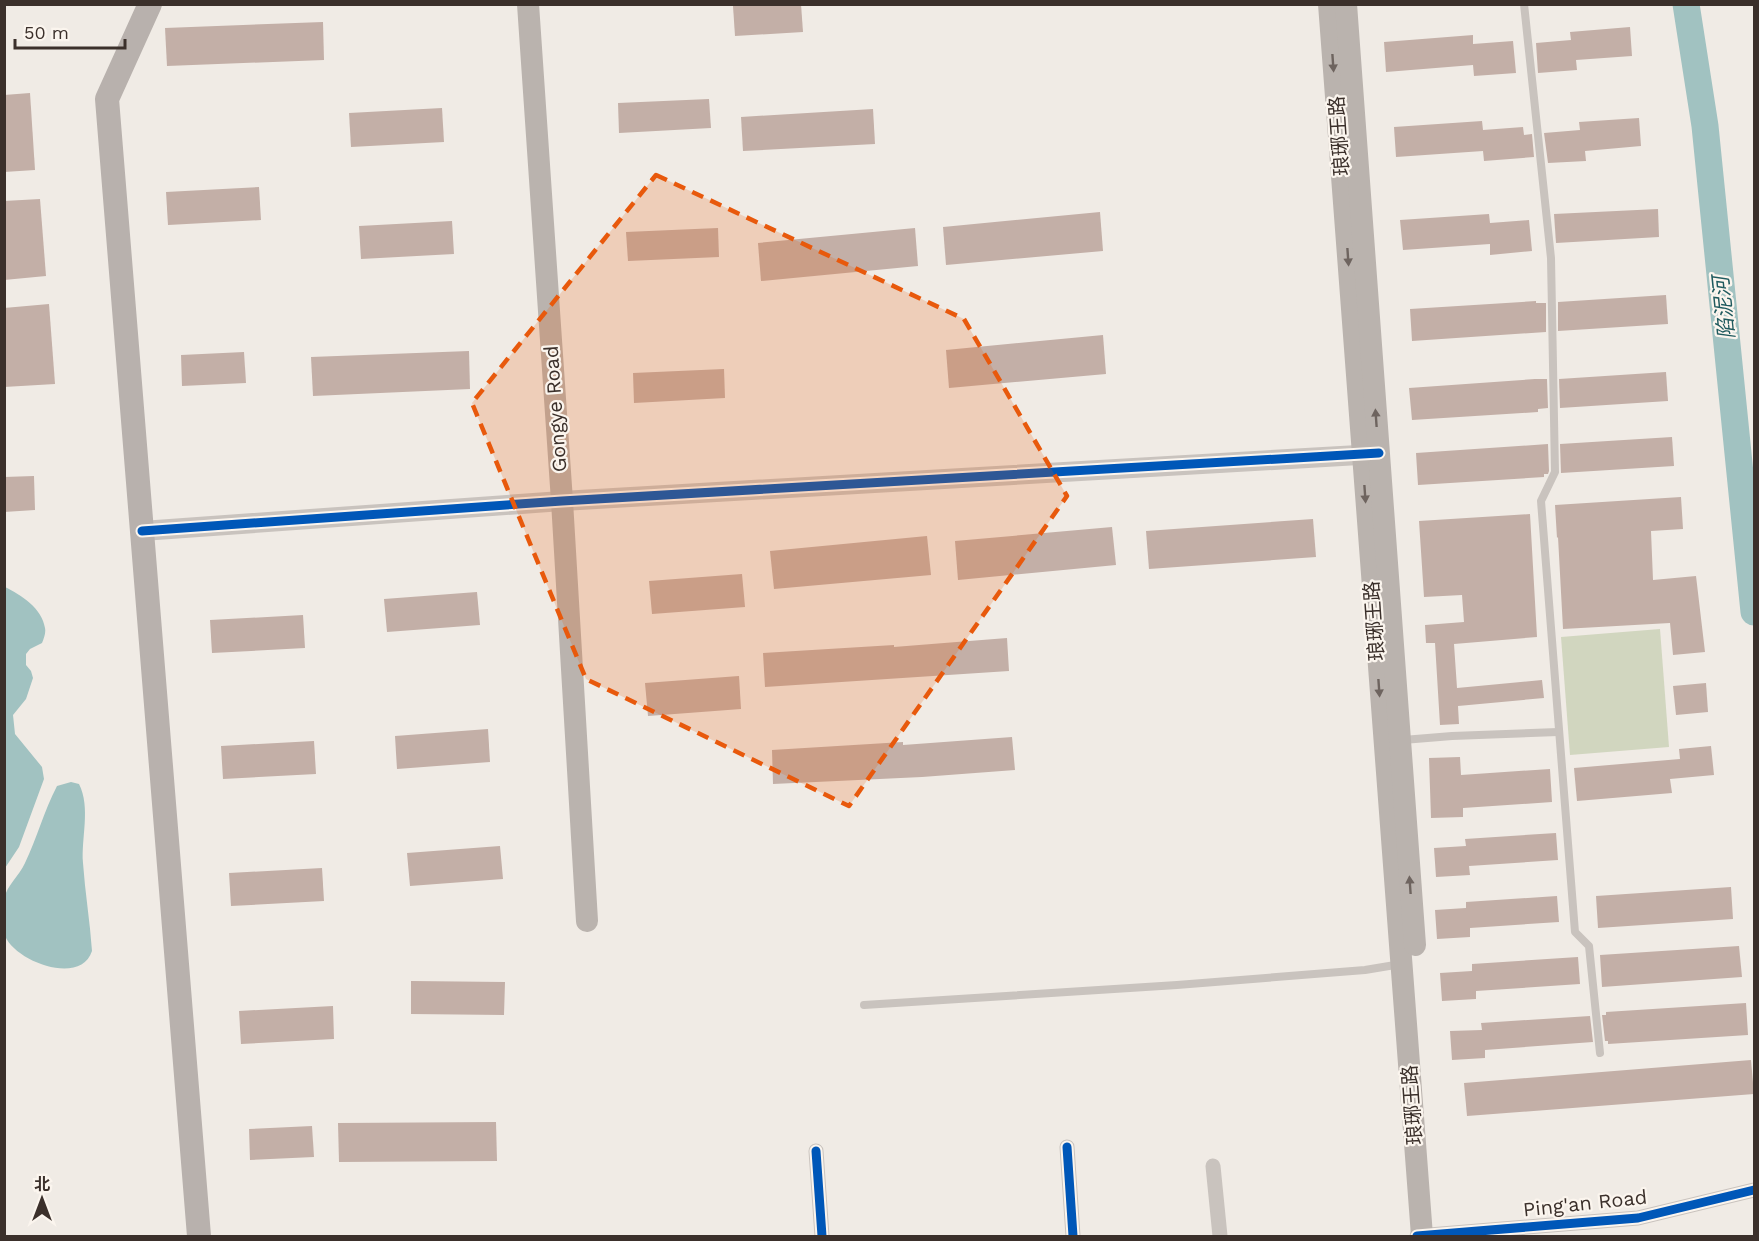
<svg xmlns="http://www.w3.org/2000/svg" width="1759" height="1241" font-family="'Work Sans','Noto Sans SC',sans-serif">
<style>
.green{fill:#d1d6bf}
.water{fill:#a1c2c1}
.lines{fill:none;stroke-linecap:round;stroke-linejoin:round}
.river{stroke:#a1c2c1;stroke-width:27}
.building{fill:#c3afa7}
.service{stroke:#c9c3be;stroke-width:8}
.minor{stroke:#c9c3be;stroke-width:15}
.tertiary{stroke:#c9c3be;stroke-width:20}
.secondary{stroke:#bab3ae;stroke-width:22}
.primary{stroke:#b8b1ad;stroke-width:24}
.cycleway-casing{stroke:#fbf5ee;stroke-width:13}
.cycleway{stroke:#0057b8;stroke-width:9}
.oneway{fill:#6e645f}
.marked{fill:#e8590c;fill-opacity:0.2;stroke:#e8590c;stroke-width:4.5;stroke-dasharray:12 8;stroke-linejoin:round}
.labels{text-anchor:middle;stroke-width:4.5;stroke-linejoin:round;paint-order:stroke}
.street-label{font-size:20px;fill:#3b302b;stroke:#fbf5ee}
.water-label{font-size:21px;font-style:italic;fill:#1f5a5e;stroke:#fbf5ee}
</style>
<rect width="100%" height="100%" fill="#f0ebe5"/>
<polygon class="green" points="1660,629 1669,747 1570,755 1561,637"/>
<g class="water">
<path d="M5,587C21,595 42,608 45,628C46,633 44,638 42,643L30,649L26,654V665L31,671L33,678L26,699L13,715L15,734L42,767L44,779L19,847L5,868Z"/>
<path d="M71,782L79,784C91,808 81,838 83,863C85,892 90,922 92,951C81,986 16,962 5,936C3,930 3,905 4,899C7,885 19,876 25,863C37,838 44,811 57,786Z"/>
</g>
<g class="lines">
<polyline class="river" points="1686,4 1705,126 1754,612"/>
</g>
<g class="building">
<polygon points="762,4 801,4 803,32 735,36 733,6"/>
<polygon points="323,22 324,60 167,66 165,28"/>
<polygon points="1630,27 1632,56 1576,60 1577,70 1538,73 1536,43 1571,40 1570,32"/>
<polygon points="1473,35 1473,44 1513,41 1516,73 1474,76 1473,65 1386,72 1384,42"/>
<polygon points="30,93 35,170 4,172 4,95"/>
<polygon points="709,99 711,128 619,133 618,103"/>
<polygon points="442,108 444,142 351,147 349,113"/>
<polygon points="873,109 875,144 743,151 741,117"/>
<polygon points="1639,118 1641,146 1585,151 1586,161 1548,163 1544,133 1580,130 1579,122"/>
<polygon points="1482,121 1483,130 1523,127 1524,135 1532,134 1534,157 1484,161 1483,151 1396,157 1394,127"/>
<polygon points="259,187 261,220 168,225 166,192"/>
<polygon points="40,199 46,276 4,280 4,201"/>
<polygon points="1658,209 1659,237 1556,243 1554,214"/>
<polygon points="1100,212 1103,251 946,265 943,227"/>
<polygon points="1489,214 1490,223 1529,220 1532,251 1490,255 1490,244 1403,250 1400,220"/>
<polygon points="452,221 454,254 361,259 359,226"/>
<polygon points="718,228 719,257 628,261 626,232"/>
<polygon points="915,228 918,266 761,281 758,243"/>
<polygon points="1666,295 1668,324 1558,331 1558,302"/>
<polygon points="1536,301 1536,303 1546,303 1546,332 1412,341 1410,309"/>
<polygon points="49,304 55,384 4,387 4,308"/>
<polygon points="1103,335 1106,374 949,388 946,350"/>
<polygon points="469,351 470,389 313,396 311,357"/>
<polygon points="244,352 246,383 182,386 181,355"/>
<polygon points="724,369 725,398 634,403 633,373"/>
<polygon points="1666,372 1668,401 1560,408 1559,379"/>
<polygon points="1535,379 1547,379 1548,408 1538,409 1538,412 1412,420 1409,388"/>
<polygon points="1672,437 1674,466 1561,473 1560,444"/>
<polygon points="1548,444 1549,471 1548,474 1544,474 1544,477 1418,485 1416,453"/>
<polygon points="34,476 35,510 4,512 4,477"/>
<polygon points="1681,497 1683,529 1651,531 1653,580 1696,576 1705,652 1673,655 1670,623 1563,629 1558,537 1557,538 1555,505"/>
<polygon points="1530,514 1537,637 1454,644 1457,688 1542,680 1544,698 1458,706 1459,724 1440,725 1435,643 1426,643 1425,625 1464,622 1462,595 1424,597 1419,521"/>
<polygon points="1313,519 1316,557 1149,569 1146,531"/>
<polygon points="1112,527 1116,565 958,580 955,541"/>
<polygon points="927,536 931,575 774,589 770,551"/>
<polygon points="742,574 745,607 652,614 649,581"/>
<polygon points="477,592 480,625 387,632 384,599"/>
<polygon points="303,615 305,648 212,653 210,620"/>
<polygon points="1007,638 1009,671 765,687 763,653 894,645 894,647"/>
<polygon points="739,676 741,709 648,716 645,683"/>
<polygon points="1706,683 1708,712 1676,715 1673,686"/>
<polygon points="488,729 490,762 397,769 395,736"/>
<polygon points="1012,737 1015,770 922,777 773,784 772,750 903,742 903,745"/>
<polygon points="314,741 316,774 223,779 221,746"/>
<polygon points="1711,746 1714,775 1670,779 1672,793 1577,801 1574,768 1680,759 1679,749"/>
<polygon points="1460,757 1461,775 1550,769 1552,802 1463,808 1463,817 1431,818 1429,758"/>
<polygon points="1556,833 1558,860 1469,866 1470,875 1436,877 1434,848 1466,846 1465,839"/>
<polygon points="500,846 503,879 410,886 407,853"/>
<polygon points="322,868 324,901 231,906 229,873"/>
<polygon points="1731,887 1733,919 1598,928 1596,896"/>
<polygon points="1557,896 1559,922 1470,928 1470,937 1437,939 1435,910 1466,908 1466,902"/>
<polygon points="1739,946 1742,977 1602,987 1600,955"/>
<polygon points="1578,957 1580,984 1476,991 1476,999 1442,1001 1440,973 1472,971 1472,964"/>
<polygon points="411,981 505,982 504,1015 411,1014"/>
<polygon points="1746,1003 1748,1035 1608,1044 1608,1041 1605,1041 1602,1015 1606,1015 1606,1012"/>
<polygon points="333,1006 334,1039 241,1044 239,1011"/>
<polygon points="1590,1016 1593,1042 1485,1050 1485,1058 1452,1060 1450,1031 1482,1030 1481,1023"/>
<polygon points="1751,1060 1754,1094 1467,1116 1464,1083"/>
<polygon points="496,1122 497,1161 339,1162 338,1123"/>
<polygon points="312,1126 314,1157 250,1160 249,1129"/>
</g>
<g class="lines">
<g class="service">
<polyline points="1524,4 1551,258 1555,472 1541,501 1575,932 1589,946 1600,1053"/>
<polyline points="1403,740 1452,736 1558,732"/>
<polyline points="864,1005 1177,985 1365,970 1401,964"/>
</g>
<g class="minor">
<polyline points="1067,1147 1073,1236"/>
<polyline points="816,1151 822,1236"/>
<polyline points="1213,1166 1220,1236"/>
<polyline points="1417,1236 1638,1218 1754,1190"/>
</g>
<polyline class="tertiary" points="142,531 562,501 1376,454"/>
<g class="secondary">
<polyline points="528,4 562,501 587,921"/>
<polyline points="1329,4 1422,1236"/>
<polyline points="1346,4 1415,945"/>
</g>
<polyline class="primary" points="150,4 107,99 199,1236"/>
<g class="cycleway-casing">
<g id="cycleway">
<polyline points="142,531 562,501 1379,453"/>
<polyline points="1067,1147 1073,1236"/>
<polyline points="816,1151 822,1236"/>
<polyline points="1417,1236 1638,1218 1754,1190"/>
</g>
</g>
<use href="#cycleway" class="cycleway"/>
</g>
<defs><path id="oneway-solid" d="M-6-.8H1V-3.2L6.5 0L1 3.2V.8H-6Z" transform="scale(1.5)"/></defs>
<g class="oneway">
<use href="#oneway-solid" transform="translate(1333 63) rotate(86)"/>
<use href="#oneway-solid" transform="translate(1348 257) rotate(86)"/>
<use href="#oneway-solid" transform="translate(1376 418) rotate(-94)"/>
<use href="#oneway-solid" transform="translate(1365 494) rotate(86)"/>
<use href="#oneway-solid" transform="translate(1379 688) rotate(86)"/>
<use href="#oneway-solid" transform="translate(1410 885) rotate(-94)"/>
</g>
<path class="marked" d="M656,175L964,319L1067,496L849,806L586,679L472,403Z"/>
<g class="labels">
<g class="street-label">
<text transform="translate(1339 136) rotate(-94)" y="7">琅琊王路</text>
<text transform="translate(555 409) rotate(-94)" y="7">Gongye Road</text>
<text transform="translate(1374 621) rotate(-94)" y="7">琅琊王路</text>
<text transform="translate(1412 1105) rotate(-94)" y="7">琅琊王路</text>
<text transform="translate(1585 1203) rotate(-6)" y="7">Ping'an Road</text>
</g>
<g class="water-label">
<text transform="translate(1724 308) rotate(-96)" y="7">陷泥河</text>
</g>
</g>
<rect width="1759" height="1241" fill="none" stroke="#3b302b" stroke-width="12"/>
<g transform="translate(42 1199)" stroke="#fbf5ee" stroke-width="4.5" paint-order="stroke">
<path d="M0-4.5L10 22L0 15L-10 22Z" fill="#3b302b"/>
<text y="-9" font-size="16" font-weight="bold" text-anchor="middle" fill="#3b302b">北</text>
</g>
<path d="M15 39v9h110v-9" fill="none" stroke="#3b302b" stroke-width="3"/>
<text x="24" y="39" font-size="18" fill="#3b302b" stroke="#fbf5ee" stroke-width="4.5" paint-order="stroke">50 m</text>
</svg>
